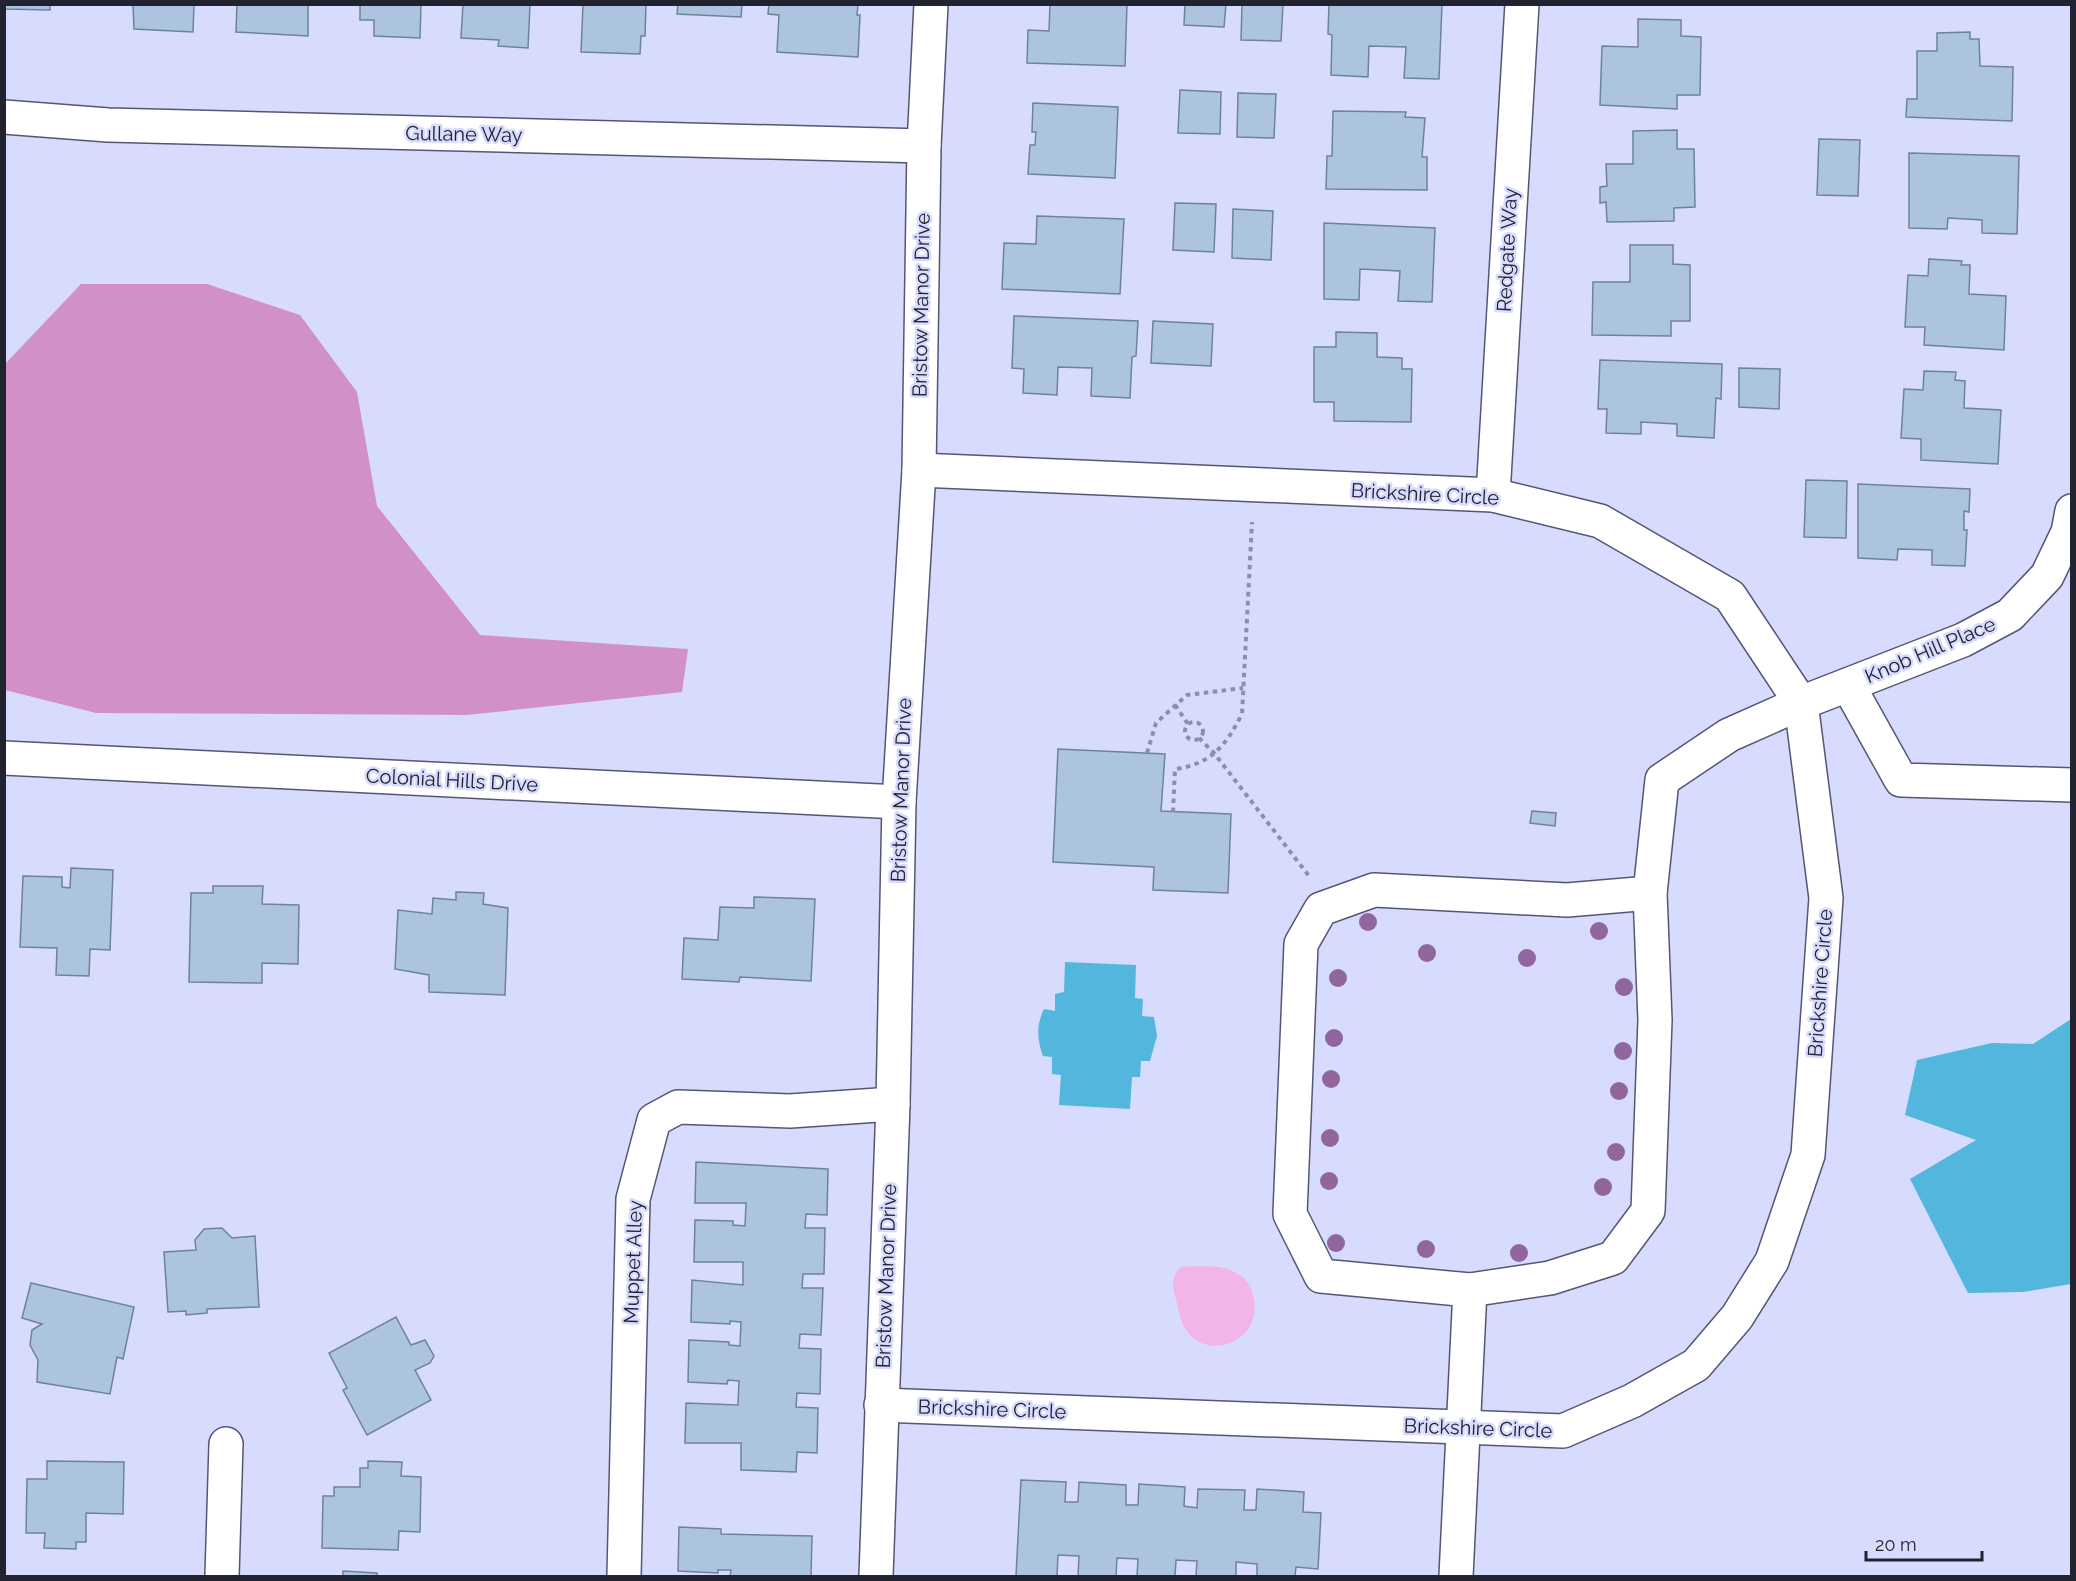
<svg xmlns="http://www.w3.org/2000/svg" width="2076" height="1581" font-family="Raleway,sans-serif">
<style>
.green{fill:#f1b5e8}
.forest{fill:#d190c7}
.water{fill:#53b6dc}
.building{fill:#adc4e0;stroke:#6d839d;stroke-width:1.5}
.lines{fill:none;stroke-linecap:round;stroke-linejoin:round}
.minor-casing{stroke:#545774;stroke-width:36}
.path{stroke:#8c8fa9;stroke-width:4;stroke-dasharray:4.5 4.5;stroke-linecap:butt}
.minor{stroke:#fff;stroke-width:33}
.tree{fill:#91669f}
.labels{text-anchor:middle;stroke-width:5;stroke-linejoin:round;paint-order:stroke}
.street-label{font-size:20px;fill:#222330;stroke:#d7dbfe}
</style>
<rect width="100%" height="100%" fill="#d7dbfe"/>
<path class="green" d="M1194,1266C1205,1267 1221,1265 1230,1270C1243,1275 1250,1282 1253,1296C1267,1347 1188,1371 1178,1308C1175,1291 1167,1281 1181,1267Z"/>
<polygon class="forest" points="81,284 207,284 300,315 357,392 377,506 480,635 688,649 682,692 467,715 96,713 5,690 5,364"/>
<g class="water">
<path d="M1065,962L1136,965L1135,998L1143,999L1142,1016L1154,1017L1157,1036L1150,1061H1141L1140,1077H1132L1130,1109L1059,1105L1061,1075L1052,1074V1057L1043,1056C1037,1040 1036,1025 1044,1009L1055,1011V994L1064,992Z"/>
<polygon points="2071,1019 2071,1284 2023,1292 1968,1293 1910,1179 1976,1140 1905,1115 1917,1060 1992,1043 2033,1044"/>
</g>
<g class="building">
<polygon points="4,4 50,4 50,10 4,9"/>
<polygon points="133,4 194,4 193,32 134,29"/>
<polygon points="237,4 308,4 308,36 236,32"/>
<polygon points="360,4 421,4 420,38 374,36 374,20 360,20"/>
<polygon points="463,4 530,4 528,48 498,46 499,40 461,38"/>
<polygon points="583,4 646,4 645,36 641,36 640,54 581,52"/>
<polygon points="678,4 742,4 741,17 677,14"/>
<polygon points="769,4 858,4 857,15 860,15 858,57 777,52 779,15 768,14"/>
<polygon points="1050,4 1127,4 1125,66 1027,63 1028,30 1049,31"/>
<polygon points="1185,4 1226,4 1224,27 1184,25"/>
<polygon points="1242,4 1283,4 1281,41 1241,40"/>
<polygon points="1329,4 1442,4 1439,79 1404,78 1406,47 1369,46 1368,77 1331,75 1332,35 1328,34"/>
<polygon points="1638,19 1681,20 1681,36 1701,37 1700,95 1677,95 1677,109 1600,105 1602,46 1638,47"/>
<polygon points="1970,32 1970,39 1979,39 1980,66 2013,67 2012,121 1906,117 1907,99 1917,99 1917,51 1937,51 1937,33"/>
<polygon points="1180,90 1221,92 1220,134 1178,133"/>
<polygon points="1238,93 1276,94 1274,138 1237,137"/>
<polygon points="1033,103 1118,107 1115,178 1028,174 1030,145 1035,145 1036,132 1032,132"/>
<polygon points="1333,111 1406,112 1405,117 1425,118 1422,157 1427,157 1427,190 1326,189 1327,156 1332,156"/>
<polygon points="1677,130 1677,149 1694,149 1695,207 1674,208 1674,221 1607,222 1606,202 1600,203 1600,187 1607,186 1606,164 1633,164 1633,131"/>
<polygon points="1819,139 1860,140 1858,196 1817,195"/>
<polygon points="1909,153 2019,156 2017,234 1982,233 1982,220 1948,218 1947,229 1909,228"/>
<polygon points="1175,203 1216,204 1214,252 1173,250"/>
<polygon points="1233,209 1273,211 1271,260 1232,258"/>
<polygon points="1037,216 1124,219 1120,294 1002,289 1004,243 1036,244"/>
<polygon points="1324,223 1435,228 1432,302 1398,301 1400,271 1360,269 1359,300 1324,299"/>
<polygon points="1630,245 1673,245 1673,264 1690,265 1690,321 1671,321 1671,336 1592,335 1593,282 1630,282"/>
<polygon points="1929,259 1962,261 1961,265 1970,265 1969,294 2006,296 2004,350 1924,345 1925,327 1905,327 1908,275 1928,276"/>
<polygon points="1014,316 1138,321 1136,356 1132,357 1130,398 1091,396 1092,368 1058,367 1057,395 1023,393 1024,369 1012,368"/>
<polygon points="1153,321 1213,324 1211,366 1151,363"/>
<polygon points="1336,332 1377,333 1377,357 1402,358 1402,369 1412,369 1411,422 1334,421 1334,402 1314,402 1314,347 1336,347"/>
<polygon points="1600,360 1722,364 1721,399 1716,398 1714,438 1677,436 1677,424 1641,422 1641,434 1606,433 1607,409 1598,409"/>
<polygon points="1739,368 1780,369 1779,409 1739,407"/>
<polygon points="1924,371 1956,372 1955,380 1965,381 1964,408 2001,410 1998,464 1921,460 1921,439 1901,438 1904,389 1923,390"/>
<polygon points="1806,480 1847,481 1846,538 1804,537"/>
<polygon points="1858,484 1970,489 1969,512 1964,511 1964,530 1967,530 1965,566 1932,565 1932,550 1898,549 1897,560 1858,558"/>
<polygon points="1058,749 1165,754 1161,811 1231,814 1228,893 1153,890 1154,867 1053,862"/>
<polygon points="1532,811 1556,813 1555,826 1530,823"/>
<polygon points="71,868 113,870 110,950 90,949 89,976 56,975 57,948 20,947 23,876 62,877 62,887 70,888"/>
<polygon points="213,886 263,886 262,904 299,905 298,964 262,963 262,983 189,982 191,893 213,893"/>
<polygon points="456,892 484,893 483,904 508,908 505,995 429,992 429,975 395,969 398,910 432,914 433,898 456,900"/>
<polygon points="754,897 815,899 811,981 740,977 739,982 682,979 684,938 718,940 720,907 754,908"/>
<polygon points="696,1162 828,1169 827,1215 806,1214 805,1228 825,1228 824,1274 803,1274 802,1288 823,1288 821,1335 800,1334 799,1348 821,1349 820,1394 797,1393 796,1407 818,1408 817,1453 797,1452 796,1472 741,1470 741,1443 685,1443 686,1403 738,1405 739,1381 728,1380 727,1384 688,1382 689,1340 729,1342 729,1345 740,1346 741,1322 730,1321 730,1324 691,1322 692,1280 743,1285 743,1262 694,1262 695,1220 733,1221 733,1225 745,1226 746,1203 695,1203"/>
<polygon points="222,1228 232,1238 255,1236 259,1307 207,1309 207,1313 186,1315 186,1311 168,1312 164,1252 196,1250 195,1240 204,1229"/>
<polygon points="31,1283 134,1307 123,1359 117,1357 110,1394 37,1382 38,1360 30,1345 32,1330 42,1324 22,1318"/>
<polygon points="396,1317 411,1345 425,1340 434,1356 430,1363 415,1370 431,1400 367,1435 343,1390 347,1388 329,1353"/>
<polygon points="47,1461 124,1462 123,1514 86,1513 86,1542 76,1542 76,1549 44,1548 45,1533 26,1533 27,1479 47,1479"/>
<polygon points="368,1461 402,1462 401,1476 421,1477 420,1532 399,1531 398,1550 322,1548 323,1496 334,1496 334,1487 360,1487 360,1468 368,1468"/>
<polygon points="1021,1480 1066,1482 1065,1502 1078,1502 1079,1482 1126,1485 1126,1505 1138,1505 1139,1484 1185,1487 1184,1506 1197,1508 1198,1489 1245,1490 1244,1510 1256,1510 1257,1489 1304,1492 1303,1512 1321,1513 1318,1569 1296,1567 1295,1576 1257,1576 1257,1564 1236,1562 1236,1576 1196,1576 1197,1561 1176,1560 1175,1576 1137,1576 1138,1559 1117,1558 1116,1576 1078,1576 1079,1556 1058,1555 1057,1576 1016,1576"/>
<polygon points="679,1527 721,1529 721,1534 812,1536 811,1576 730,1576 731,1570 718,1570 718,1573 678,1571"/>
<polygon points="343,1571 377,1573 377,1576 343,1576"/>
</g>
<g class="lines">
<g class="minor-casing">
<g id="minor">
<polyline points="4,117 108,125 924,146"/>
<polyline points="1493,495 1522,4"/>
<polyline points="1848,685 1901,780 2072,785"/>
<polyline points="4,758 899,802"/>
<polyline points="1470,1290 1321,1276 1290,1214 1301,944 1321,909 1374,890 1567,900 1650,893"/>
<polyline points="881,1405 1563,1431 1632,1401 1696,1365 1737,1317 1772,1261 1808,1155 1826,898 1801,703 1730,596 1600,521 1493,495 919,470"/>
<polyline points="222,1576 226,1444"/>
<polyline points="624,1576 633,1199 654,1120 678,1107 790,1111 893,1104"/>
<polyline points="876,1576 893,1104 899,802 919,470 924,146 931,4"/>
<polyline points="1456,1576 1470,1290 1550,1278 1613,1258 1648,1211 1655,1020 1650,893 1662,780 1729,735 1801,703 1963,640 2010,615 2047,576 2068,532 2072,511"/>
</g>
</g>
<g class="path">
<polyline points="1175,705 1188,724"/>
<circle cx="1194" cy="731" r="9"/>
<polyline points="1199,738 1214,753 1309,876"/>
<polyline points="1147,753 1156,723 1187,695 1243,688"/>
<path d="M1173,812L1175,769C1212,764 1226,745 1242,714L1252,522"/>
</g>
<use href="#minor" class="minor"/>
</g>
<g class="tree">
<circle cx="1368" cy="922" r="9"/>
<circle cx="1599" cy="931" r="9"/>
<circle cx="1427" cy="953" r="9"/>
<circle cx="1527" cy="958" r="9"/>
<circle cx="1338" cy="978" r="9"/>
<circle cx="1624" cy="987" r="9"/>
<circle cx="1334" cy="1038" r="9"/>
<circle cx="1623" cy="1051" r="9"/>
<circle cx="1331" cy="1079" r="9"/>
<circle cx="1619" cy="1091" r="9"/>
<circle cx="1330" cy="1138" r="9"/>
<circle cx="1616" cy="1152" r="9"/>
<circle cx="1329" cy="1181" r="9"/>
<circle cx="1603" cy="1187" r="9"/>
<circle cx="1336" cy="1243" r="9"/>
<circle cx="1426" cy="1249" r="9"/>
<circle cx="1519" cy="1253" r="9"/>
</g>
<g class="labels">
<g class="street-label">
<text transform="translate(464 134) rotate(1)" y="7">Gullane Way</text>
<text transform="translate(1507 250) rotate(-87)" y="7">Redgate Way</text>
<text transform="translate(921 305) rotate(-89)" y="7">Bristow Manor Drive</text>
<text transform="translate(1425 494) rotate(3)" y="7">Brickshire Circle</text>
<text transform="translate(1930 650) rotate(-23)" y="7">Knob Hill Place</text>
<text transform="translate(452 780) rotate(3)" y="7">Colonial Hills Drive</text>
<text transform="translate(901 790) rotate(-88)" y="7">Bristow Manor Drive</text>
<text transform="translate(1820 983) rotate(-86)" y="7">Brickshire Circle</text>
<text transform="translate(633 1262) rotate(-88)" y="7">Muppet Alley</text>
<text transform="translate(886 1276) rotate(-88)" y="7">Bristow Manor Drive</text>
<text transform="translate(992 1409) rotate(2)" y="7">Brickshire Circle</text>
<text transform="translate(1478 1428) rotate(2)" y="7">Brickshire Circle</text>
</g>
</g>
<rect width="2076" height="1581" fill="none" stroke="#222330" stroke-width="12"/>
<path d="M1866 1551v9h116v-9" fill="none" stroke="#222330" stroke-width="3"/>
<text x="1875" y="1551" font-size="18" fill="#222330" stroke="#d7dbfe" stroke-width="4.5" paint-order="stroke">20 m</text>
</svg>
